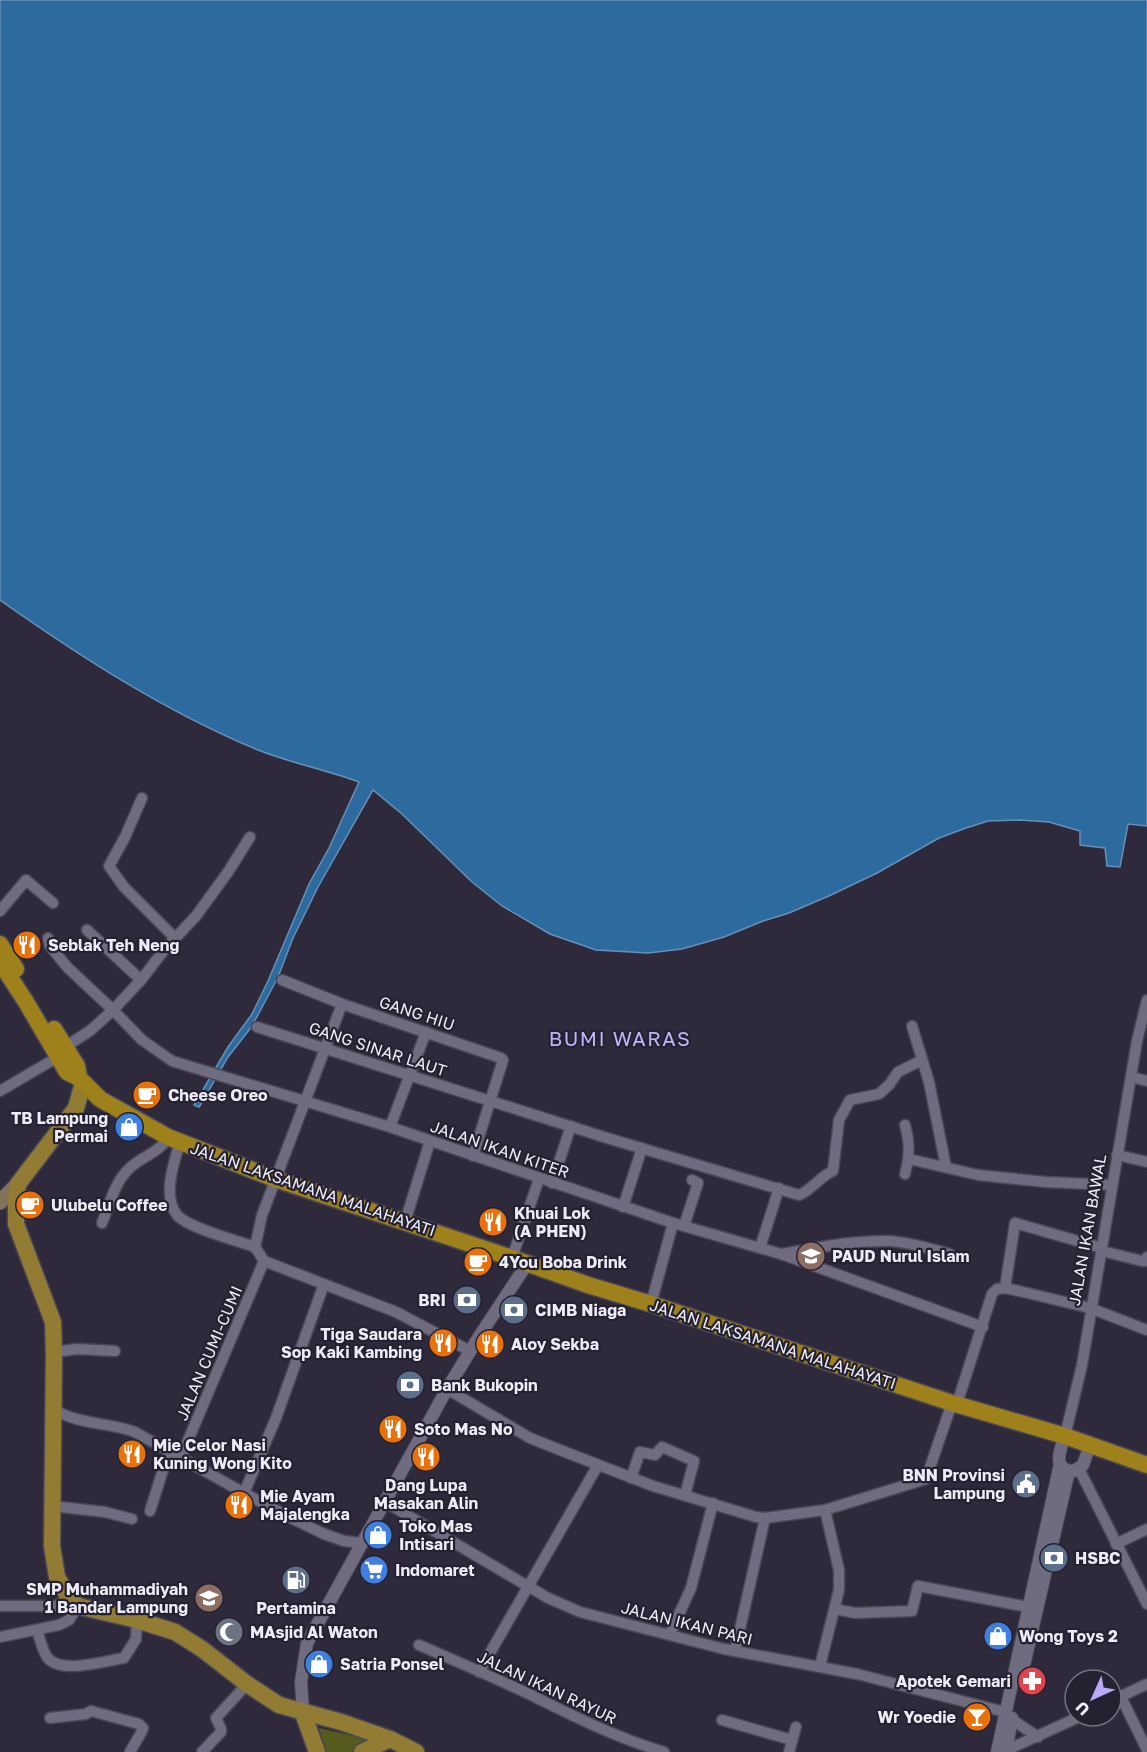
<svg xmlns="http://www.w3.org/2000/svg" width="1147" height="1752" font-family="'Golos Text',sans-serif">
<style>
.green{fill:#555b1f}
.water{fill:#2d6a9d;stroke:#6791b8;stroke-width:1.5}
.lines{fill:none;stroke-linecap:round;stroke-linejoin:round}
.minor-casing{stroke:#4a4755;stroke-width:13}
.tertiary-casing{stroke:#4a4755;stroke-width:14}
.secondary-casing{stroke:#4a4755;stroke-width:17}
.primary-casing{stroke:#4a4755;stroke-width:19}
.trunk-casing{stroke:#4a4755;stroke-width:19}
.minor{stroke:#6f6c80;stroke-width:10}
.tertiary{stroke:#6f6c80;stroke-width:12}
.secondary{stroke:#81745a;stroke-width:15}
.primary{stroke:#927c33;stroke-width:16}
.trunk{stroke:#9e811a;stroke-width:16}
.labels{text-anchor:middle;stroke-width:4.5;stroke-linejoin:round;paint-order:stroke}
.poi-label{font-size:16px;font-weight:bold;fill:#edebf6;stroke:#242131;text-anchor:start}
.street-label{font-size:16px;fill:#edebf6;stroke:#242131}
.quarter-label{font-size:20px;letter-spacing:1.5px;fill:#c2b4fb;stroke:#242131}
</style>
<rect width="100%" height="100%" fill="#2e2a3c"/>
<polygon class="green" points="319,1728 367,1739 354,1752 326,1752"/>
<path class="water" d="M0,0H1147V826L1128,824L1120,867L1107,866L1105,848L1080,845V831L1049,822L1021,820L988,821L966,828L939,838L877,873L831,895L789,913L763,921L724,937L682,949L648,953L596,950L550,934L502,906L472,882L402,814L373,790L318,887L293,938L278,977L258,1015L249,1030L228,1057L201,1104L199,1107L194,1105L228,1047L252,1014L268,981L309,884L329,848L359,782C326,770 291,763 258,750C166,712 81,657 0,600Z"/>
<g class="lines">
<g class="minor-casing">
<g id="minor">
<polyline points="142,798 125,837 109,866 124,887 175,938"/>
<polyline points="0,911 26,880 53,903"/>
<polyline points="87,930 141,980"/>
<polyline points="48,938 50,946 67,967 113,1010 142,1040 172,1061 390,1127 673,1223 781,1254 983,1327"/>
<polyline points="282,980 342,1004 501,1058 503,1060 473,1156"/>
<polyline points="342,1004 262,1215 255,1247 264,1261 396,1312 470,1351"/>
<polyline points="912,1026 929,1082 946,1167"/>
<path d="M257,1027L607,1138L799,1195C811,1191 819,1177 833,1171L839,1120L850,1100L879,1094L889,1085L898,1072L922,1060"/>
<polyline points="65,1047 91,1030 113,1010 141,980 165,949 196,916 228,872 250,837"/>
<polyline points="1131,1077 1147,1081"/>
<polyline points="0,1091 58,1057"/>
<path d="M905,1125C910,1142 910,1156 905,1174"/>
<polyline points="390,1127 426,1032"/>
<path d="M180,1142C174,1162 162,1196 177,1215C188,1228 238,1241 255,1247"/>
<polyline points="1117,1155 1147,1162"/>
<polyline points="909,1159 978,1175 1046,1182 1112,1185"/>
<polyline points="552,1183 571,1126"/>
<polyline points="623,1207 642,1148"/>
<polyline points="405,1222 430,1141"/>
<path d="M102,1223C110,1203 115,1180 132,1166C144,1156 161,1151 168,1137"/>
<polyline points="684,1226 698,1183 692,1180"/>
<polyline points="760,1248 779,1188"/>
<polyline points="1102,1251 1142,1261 1145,1261 1147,1257"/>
<path d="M781,1254C817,1248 853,1240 889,1241C910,1242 930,1249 950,1254"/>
<polyline points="512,1258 539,1179"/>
<polyline points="1005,1288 1015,1223 1102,1248"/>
<polyline points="651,1304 673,1223"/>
<polyline points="54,1352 77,1349 115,1351"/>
<polyline points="447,1389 530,1438 560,1450 653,1486 756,1517 765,1518 825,1510 926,1479 952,1403"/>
<polyline points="957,1404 992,1294 997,1289 1005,1288 1019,1291 1090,1308 1147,1330"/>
<path d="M54,1409C77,1425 109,1422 135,1432L244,1493L295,1520L324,1534L344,1541L361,1543"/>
<polyline points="1065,1436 1082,1365 1137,1041 1147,1000"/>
<polyline points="181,1457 264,1261"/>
<polyline points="1079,1469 1147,1604"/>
<polyline points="631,1478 640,1452 655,1455 662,1447 694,1461 685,1495"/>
<polyline points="244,1493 276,1418 324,1284"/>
<polyline points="385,1502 548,1598 580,1612 724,1649 857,1674 1005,1712"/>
<polyline points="52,1506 105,1512 132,1519"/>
<polyline points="150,1511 169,1451"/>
<polyline points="1116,1544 1147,1529"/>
<polyline points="0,1606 56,1606 69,1598"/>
<polyline points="835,1609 855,1613 912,1611 918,1586 1028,1607"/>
<path d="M37,1630C40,1639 42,1649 47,1657C60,1675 105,1661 124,1658L136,1639L137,1620"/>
<polyline points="670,1634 691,1588 713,1503"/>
<polyline points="0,1637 59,1625 69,1620 78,1606"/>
<path d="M419,1645C456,1661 493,1677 529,1694C573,1716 617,1738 664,1752"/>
<polyline points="735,1651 765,1518"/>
<polyline points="820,1666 839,1590 839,1570 825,1510"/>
<polyline points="479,1672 598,1465"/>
<polyline points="1121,1697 1147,1750"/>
<polyline points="1111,1701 1147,1684"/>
<polyline points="50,1718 86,1714 91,1711 139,1724 143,1728 142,1731 130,1752"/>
<polyline points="1011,1719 1038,1737"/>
<polyline points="722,1720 792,1740"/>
<polyline points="1007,1750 1081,1716"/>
<polyline points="202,1752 221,1732 221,1729 216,1718 247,1684"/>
<polyline points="789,1752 796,1727"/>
</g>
</g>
<g class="tertiary-casing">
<g id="tertiary">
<path d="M1065,1436C1060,1450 1051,1470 1074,1471L1083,1465L1090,1445"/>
<polyline points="1022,1674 1069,1471"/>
<polyline points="303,1713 301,1682 307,1643 447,1389 480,1335 527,1264"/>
<polyline points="997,1752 1060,1464"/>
<polyline points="1006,1752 1012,1718"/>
</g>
</g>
<g class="secondary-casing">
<polyline id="secondary" points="0,1202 18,1184"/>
</g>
<g class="primary-casing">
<g id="primary">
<polyline points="83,1083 76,1108 18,1184 16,1198 16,1224 53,1322 54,1352 52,1546 57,1577 69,1598 78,1606 137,1620 175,1632 202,1649 247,1684 279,1705 341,1722 390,1739 416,1752"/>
<polyline points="303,1713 317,1752"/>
<polyline points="362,1752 390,1739"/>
</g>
</g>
<g class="trunk-casing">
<g id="trunk">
<polyline points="0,944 16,969"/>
<polyline points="0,962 26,1002 67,1072 79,1078 100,1099 168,1137 275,1179 512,1258 588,1285 651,1304 952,1403 1065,1436 1147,1465"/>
<polyline points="54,1029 77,1066 79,1077"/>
</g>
</g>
<use href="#minor" class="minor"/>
<use href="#tertiary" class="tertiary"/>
<use href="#secondary" class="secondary"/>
<use href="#primary" class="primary"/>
<use href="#trunk" class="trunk"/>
</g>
<defs>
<g id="restaurant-disc" transform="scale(1.5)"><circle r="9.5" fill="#e8710a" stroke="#242131"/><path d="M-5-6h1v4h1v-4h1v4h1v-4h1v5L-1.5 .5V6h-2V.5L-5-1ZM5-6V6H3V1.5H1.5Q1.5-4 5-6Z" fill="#fff"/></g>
<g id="cafe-disc" transform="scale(1.5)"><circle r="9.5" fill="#e8710a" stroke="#242131"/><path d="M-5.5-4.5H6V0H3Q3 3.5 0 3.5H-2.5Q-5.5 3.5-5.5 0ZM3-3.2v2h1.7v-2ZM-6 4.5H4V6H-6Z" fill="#fff"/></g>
<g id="shop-disc" transform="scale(1.5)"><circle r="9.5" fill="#3f7fe0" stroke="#242131"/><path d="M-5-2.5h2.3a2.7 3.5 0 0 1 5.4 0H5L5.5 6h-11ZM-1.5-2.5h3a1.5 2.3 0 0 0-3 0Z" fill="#fff"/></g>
<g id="school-disc" transform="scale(1.5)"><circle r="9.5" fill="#8d6e63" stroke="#242131"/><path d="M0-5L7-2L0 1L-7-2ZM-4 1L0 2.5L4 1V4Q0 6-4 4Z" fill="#fff"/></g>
<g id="bank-disc" transform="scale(1.5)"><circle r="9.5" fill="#5c6f8a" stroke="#242131"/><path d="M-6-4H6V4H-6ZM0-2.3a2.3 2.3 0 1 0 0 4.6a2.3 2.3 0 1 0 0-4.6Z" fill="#fff"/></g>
<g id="civic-disc" transform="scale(1.5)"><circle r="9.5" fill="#5c6f8a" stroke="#242131"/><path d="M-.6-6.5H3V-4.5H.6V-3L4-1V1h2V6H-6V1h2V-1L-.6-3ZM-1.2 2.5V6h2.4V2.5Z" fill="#fff"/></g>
<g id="supermarket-disc" transform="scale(1.5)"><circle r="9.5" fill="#3f7fe0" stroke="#242131"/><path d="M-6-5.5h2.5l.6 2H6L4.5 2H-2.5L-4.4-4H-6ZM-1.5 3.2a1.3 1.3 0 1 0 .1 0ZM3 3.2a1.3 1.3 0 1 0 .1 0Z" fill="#fff"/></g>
<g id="fuel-disc" transform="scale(1.5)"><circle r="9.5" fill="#5c6f8a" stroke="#242131"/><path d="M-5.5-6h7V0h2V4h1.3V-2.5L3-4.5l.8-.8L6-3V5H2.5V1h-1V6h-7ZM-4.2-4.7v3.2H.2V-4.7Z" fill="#fff"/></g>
<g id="mosque-disc" transform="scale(1.5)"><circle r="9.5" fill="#6b7280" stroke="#242131"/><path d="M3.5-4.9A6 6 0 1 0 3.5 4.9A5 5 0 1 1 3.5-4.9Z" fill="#fff"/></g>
<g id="pharmacy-disc" transform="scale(1.5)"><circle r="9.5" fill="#e0444e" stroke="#242131"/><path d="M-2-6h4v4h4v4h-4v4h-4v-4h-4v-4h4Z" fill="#fff"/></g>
<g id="bar-disc" transform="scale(1.5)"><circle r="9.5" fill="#e8710a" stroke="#242131"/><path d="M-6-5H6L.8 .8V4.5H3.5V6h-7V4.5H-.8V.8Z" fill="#fff"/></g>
</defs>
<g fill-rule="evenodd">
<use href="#restaurant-disc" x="27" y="945"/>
<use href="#cafe-disc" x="147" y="1095"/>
<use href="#shop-disc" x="129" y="1127"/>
<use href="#cafe-disc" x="30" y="1205"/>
<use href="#restaurant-disc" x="493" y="1222"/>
<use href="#school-disc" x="811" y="1256"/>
<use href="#cafe-disc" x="478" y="1262"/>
<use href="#bank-disc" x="467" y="1300"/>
<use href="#bank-disc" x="514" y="1310"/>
<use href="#restaurant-disc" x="443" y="1343"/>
<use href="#restaurant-disc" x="490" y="1344"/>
<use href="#bank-disc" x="410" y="1385"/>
<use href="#restaurant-disc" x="393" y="1429"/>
<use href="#restaurant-disc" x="132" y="1454"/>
<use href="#restaurant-disc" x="426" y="1457"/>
<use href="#civic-disc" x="1026" y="1484"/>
<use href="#restaurant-disc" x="239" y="1505"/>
<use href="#shop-disc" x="378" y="1535"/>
<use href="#bank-disc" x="1054" y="1558"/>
<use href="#supermarket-disc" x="374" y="1570"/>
<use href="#fuel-disc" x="296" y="1580"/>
<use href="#school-disc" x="209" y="1598"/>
<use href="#mosque-disc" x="229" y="1632"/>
<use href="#shop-disc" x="998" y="1636"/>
<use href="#shop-disc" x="319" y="1664"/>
<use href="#pharmacy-disc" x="1032" y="1681"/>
<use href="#bar-disc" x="977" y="1717"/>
</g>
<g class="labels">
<g class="poi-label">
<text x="48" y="951">Seblak Teh Neng</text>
<text x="168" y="1101">Cheese Oreo</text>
<text x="108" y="1124" text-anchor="end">TB Lampung<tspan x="108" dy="18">Permai</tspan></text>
<text x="51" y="1211">Ulubelu Coffee</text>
<text x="514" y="1219">Khuai Lok<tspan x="514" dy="18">(A PHEN)</tspan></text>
<text x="832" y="1262">PAUD Nurul Islam</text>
<text x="499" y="1268">4You Boba Drink</text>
<text x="446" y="1306" text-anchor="end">BRI</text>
<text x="535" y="1316">CIMB Niaga</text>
<text x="422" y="1340" text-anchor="end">Tiga Saudara<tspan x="422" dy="18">Sop Kaki Kambing</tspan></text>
<text x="511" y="1350">Aloy Sekba</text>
<text x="431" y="1391">Bank Bukopin</text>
<text x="414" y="1435">Soto Mas No</text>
<text x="153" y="1451">Mie Celor Nasi<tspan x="153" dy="18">Kuning Wong Kito</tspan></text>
<text x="1005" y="1481" text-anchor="end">BNN Provinsi<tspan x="1005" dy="18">Lampung</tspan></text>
<text x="426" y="1491" text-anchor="middle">Dang Lupa<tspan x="426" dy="18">Masakan Alin</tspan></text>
<text x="260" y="1502">Mie Ayam<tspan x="260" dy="18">Majalengka</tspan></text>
<text x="399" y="1532">Toko Mas<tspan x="399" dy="18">Intisari</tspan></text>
<text x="1075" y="1564">HSBC</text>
<text x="395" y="1576">Indomaret</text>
<text x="188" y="1595" text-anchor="end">SMP Muhammadiyah<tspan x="188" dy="18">1 Bandar Lampung</tspan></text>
<text x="296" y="1614" text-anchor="middle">Pertamina</text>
<text x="250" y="1638">MAsjid Al Waton</text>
<text x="1019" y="1642">Wong Toys 2</text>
<text x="340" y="1670">Satria Ponsel</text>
<text x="1011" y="1687" text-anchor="end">Apotek Gemari</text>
<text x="956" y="1723" text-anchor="end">Wr Yoedie</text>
</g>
<g class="street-label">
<text transform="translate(417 1013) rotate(18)" y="6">GANG HIU</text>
<text transform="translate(378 1049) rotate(18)" y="6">GANG SINAR LAUT</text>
<text transform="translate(500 1149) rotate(19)" y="6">JALAN IKAN KITER</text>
<text transform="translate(313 1189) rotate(19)" y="6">JALAN LAKSAMANA MALAHAYATI</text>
<text transform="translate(1087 1230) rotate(-80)" y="6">JALAN IKAN BAWAL</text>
<text transform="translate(773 1344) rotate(18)" y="6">JALAN LAKSAMANA MALAHAYATI</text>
<text transform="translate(209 1353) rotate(-67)" y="6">JALAN CUMI-CUMI</text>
<text transform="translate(687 1623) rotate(14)" y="6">JALAN IKAN PARI</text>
<text transform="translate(547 1687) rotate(25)" y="6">JALAN IKAN RAYUR</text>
</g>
<g class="quarter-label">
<text x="620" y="1046">BUMI WARAS</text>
</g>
</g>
<g transform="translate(1093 1698) rotate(225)"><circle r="28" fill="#242131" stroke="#747280" stroke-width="1.5"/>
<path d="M0-4.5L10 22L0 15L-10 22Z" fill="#baaaf6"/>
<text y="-9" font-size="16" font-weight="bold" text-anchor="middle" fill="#edebf6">U</text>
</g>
</svg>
